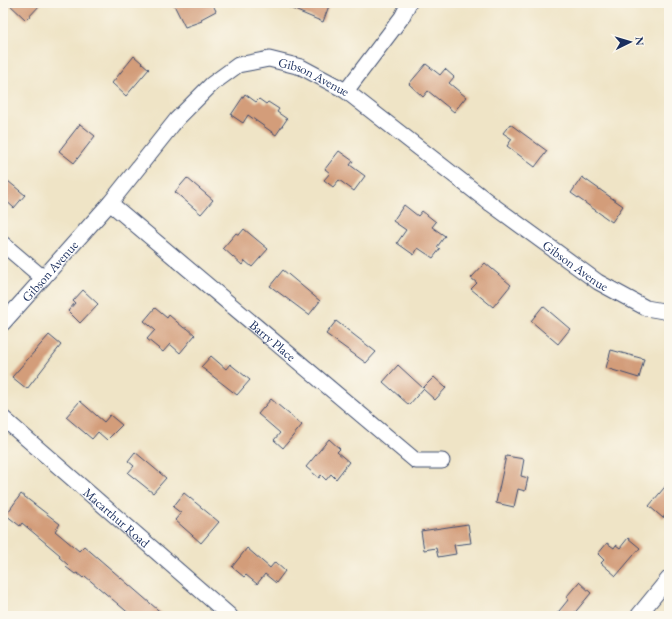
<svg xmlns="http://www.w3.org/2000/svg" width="672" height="619" font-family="'EB Garamond',serif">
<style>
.building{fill:#d39d7a}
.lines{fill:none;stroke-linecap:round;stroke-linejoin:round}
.minor-casing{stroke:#3b4a6e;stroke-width:17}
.minor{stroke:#fff;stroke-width:15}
.labels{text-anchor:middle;stroke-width:3;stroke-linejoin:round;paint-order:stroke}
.street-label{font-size:13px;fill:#1b2f5e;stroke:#fbf7ec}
</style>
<rect width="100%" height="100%" fill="#fbf7ec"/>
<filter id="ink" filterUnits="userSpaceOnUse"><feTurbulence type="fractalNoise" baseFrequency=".025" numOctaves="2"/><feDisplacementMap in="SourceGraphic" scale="8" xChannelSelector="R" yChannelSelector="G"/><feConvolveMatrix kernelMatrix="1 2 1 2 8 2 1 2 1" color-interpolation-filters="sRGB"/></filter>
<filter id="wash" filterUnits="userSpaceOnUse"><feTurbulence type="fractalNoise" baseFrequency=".012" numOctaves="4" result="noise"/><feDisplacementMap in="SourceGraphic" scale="16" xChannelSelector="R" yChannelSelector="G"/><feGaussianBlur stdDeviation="0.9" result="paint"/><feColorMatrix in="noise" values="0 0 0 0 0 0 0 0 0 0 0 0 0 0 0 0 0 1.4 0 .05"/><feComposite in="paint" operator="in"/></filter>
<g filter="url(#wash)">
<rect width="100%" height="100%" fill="#efe4c6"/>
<g id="blocks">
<g class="building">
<polygon points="8,3 42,3 26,20"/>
<polygon points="173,3 212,3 216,11 201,19 202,21 185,27"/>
<polygon points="278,3 330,3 323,22"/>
<polygon points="134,56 149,69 126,96 112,83"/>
<polygon points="426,64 440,75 445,69 454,77 449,83 466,97 454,112 428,91 423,97 409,84"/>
<polygon points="245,94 256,102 259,99 266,104 268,102 279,109 277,112 287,119 276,135 248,115 243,123 231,115"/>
<polygon points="80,124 95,136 74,163 59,151"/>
<polygon points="510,124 547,151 535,167 507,146 512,139 503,133"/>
<polygon points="339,151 353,161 350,165 365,176 354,191 339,180 333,187 324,180 330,173 325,169"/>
<polygon points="3,177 25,195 14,208 3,198"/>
<polygon points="582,177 623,206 612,222 571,193"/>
<polygon points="187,178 213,200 201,214 175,192"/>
<polygon points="404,205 418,216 422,211 436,222 432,227 445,236 437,247 440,249 433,258 418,248 414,255 397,243 406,230 393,221"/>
<polygon points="244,229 268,249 252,267 245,261 242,265 223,248 236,233 239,235"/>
<polygon points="485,263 511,285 493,307 471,289 477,283 471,278"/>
<polygon points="283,270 320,301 309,315 270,286"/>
<polygon points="83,290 98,304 80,323 68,311 75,303 73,301"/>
<polygon points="543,306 570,329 558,344 531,321"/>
<polygon points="155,308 167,318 169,315 184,328 187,328 195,335 180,353 170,344 163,352 147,339 155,330 144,321"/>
<polygon points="336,321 376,352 366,363 326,334"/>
<polygon points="49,335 61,345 27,389 12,377"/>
<polygon points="611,350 644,359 639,378 606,368"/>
<polygon points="211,356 226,369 230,364 250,380 237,395 201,367"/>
<polygon points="398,365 423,388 434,377 446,388 435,400 423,389 409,405 383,382"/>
<polygon points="271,399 302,425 283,448 274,440 280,433 258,414"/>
<polygon points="80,401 104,422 110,415 122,425 107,440 98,432 92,439 66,417"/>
<polygon points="329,439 340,449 337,452 349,462 336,479 331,474 326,480 321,475 319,478 306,467"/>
<polygon points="135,452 166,478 153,493 128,473 134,466 128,461"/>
<polygon points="506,456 524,459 521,476 528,478 525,491 518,489 514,507 496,503"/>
<polygon points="669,482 669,510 663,518 649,506"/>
<polygon points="184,493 219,522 201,543 175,520 181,513 173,507"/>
<polygon points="21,494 60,524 55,531 79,551 84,546 165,616 132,616 85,576 83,578 77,573 75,574 66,567 68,565 59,557 60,555 22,523 20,526 6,515"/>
<polygon points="468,524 471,543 454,545 456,554 438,557 436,548 424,550 421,531"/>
<polygon points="628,538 640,548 616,576 601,563 604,560 598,554 607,543 614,548 616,545 620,548"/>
<polygon points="247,548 270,568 275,562 285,571 276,583 265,574 257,584 246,575 244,577 232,567"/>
<polygon points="579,582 591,593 572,616 555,616 568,600 567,596"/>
</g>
</g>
</g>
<g filter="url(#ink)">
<use href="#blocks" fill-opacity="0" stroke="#3b4a6e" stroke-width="1"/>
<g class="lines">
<g class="minor-casing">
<g id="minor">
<polyline points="346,91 402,17 409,3"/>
<path id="s1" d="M110,203L416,461H442"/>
<polyline points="3,244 43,278"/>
<path id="s2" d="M3,323L110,203L177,119L212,84L238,65L269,59L301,67L346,91L491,204L598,282L646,308L669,312"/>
<path id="s3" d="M3,418L230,616"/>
<polyline points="638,616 669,578"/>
</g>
</g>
<use href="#minor" class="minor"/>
</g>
</g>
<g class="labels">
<g class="street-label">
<text dy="5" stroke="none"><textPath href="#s2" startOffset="430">Gibson Avenue</textPath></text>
<text dy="5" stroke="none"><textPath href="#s2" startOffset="754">Gibson Avenue</textPath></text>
<text dy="5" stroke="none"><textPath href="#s2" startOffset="70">Gibson Avenue</textPath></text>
<text dy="5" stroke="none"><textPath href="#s1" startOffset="213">Barry Place</textPath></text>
<text dy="5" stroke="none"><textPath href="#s3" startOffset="151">Macarthur Road</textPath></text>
</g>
</g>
<rect width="672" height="619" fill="none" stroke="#fbf7ec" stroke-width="16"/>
<g transform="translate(630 42) rotate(85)" stroke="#fbf7ec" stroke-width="3" paint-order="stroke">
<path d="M0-3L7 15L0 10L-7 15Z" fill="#1b2f5e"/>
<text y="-6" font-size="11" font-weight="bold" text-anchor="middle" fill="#1b2f5e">N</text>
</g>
</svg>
